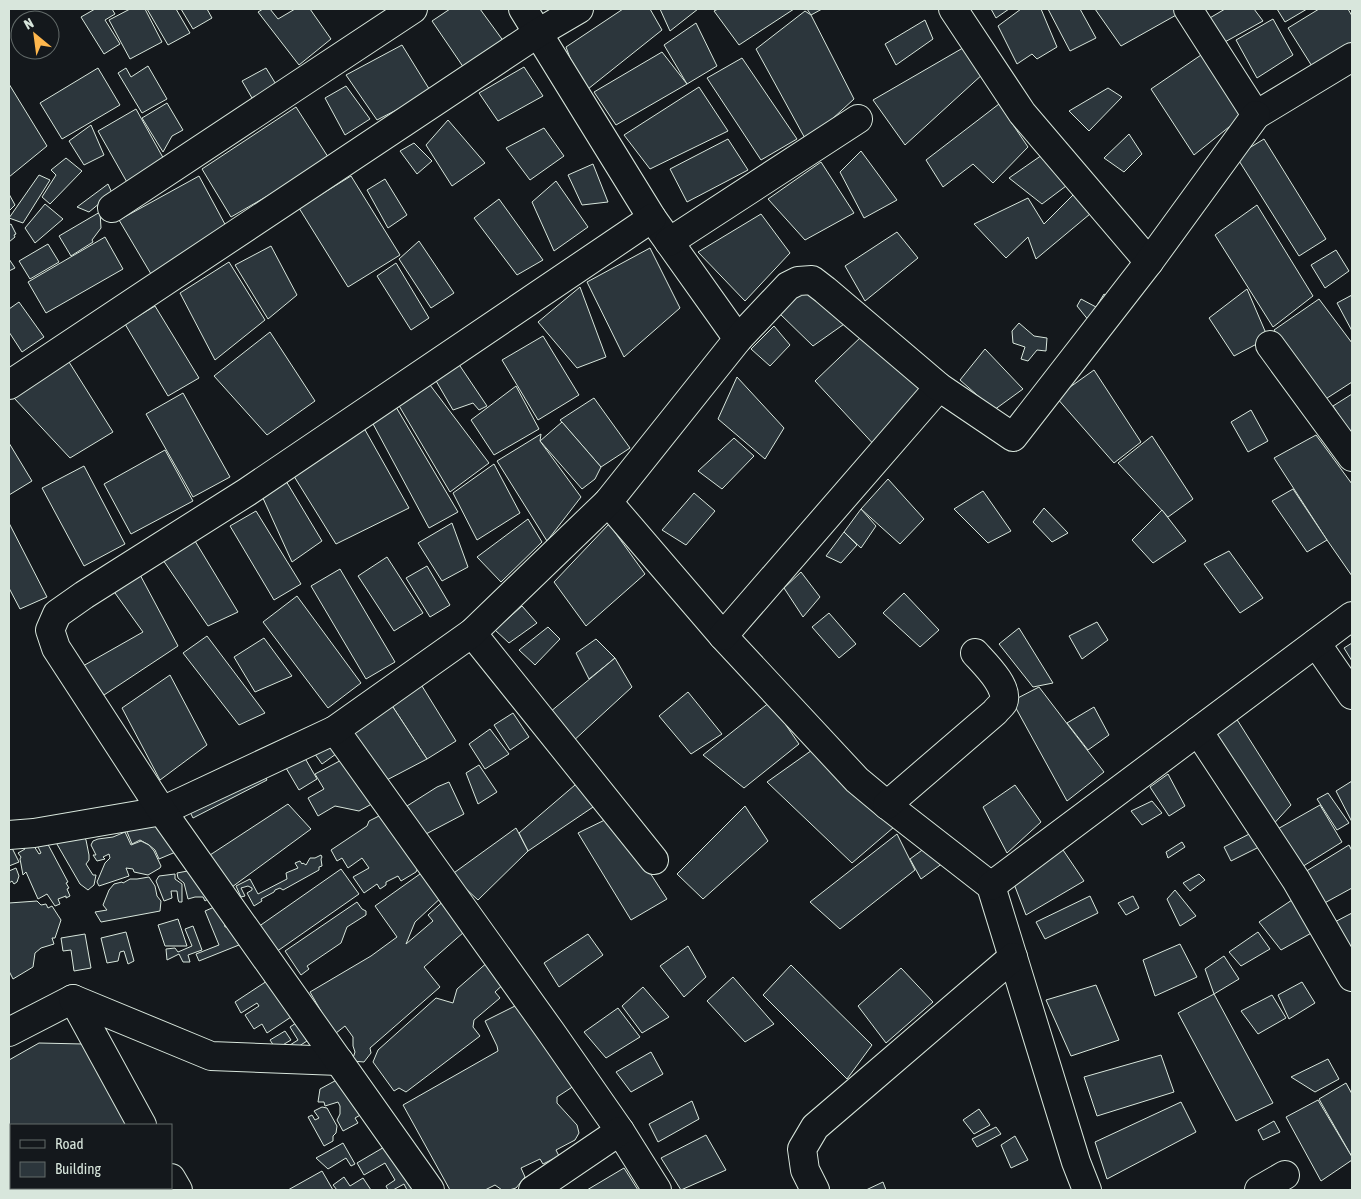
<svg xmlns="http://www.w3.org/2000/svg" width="1361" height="1199" font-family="'Asap Condensed',sans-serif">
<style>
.building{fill:#2c363c;stroke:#d8e6dc}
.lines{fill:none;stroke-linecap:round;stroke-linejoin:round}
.minor-casing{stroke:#d8e6dc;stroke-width:30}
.minor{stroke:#14181c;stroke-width:28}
</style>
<rect width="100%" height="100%" fill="#14181c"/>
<g class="building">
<polygon points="95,9 112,9 115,14 105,20 120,44 104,54 81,17"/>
<polygon points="130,9 145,9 162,42 130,59 109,20"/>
<polygon points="147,9 176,9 190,33 168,45"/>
<polygon points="181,9 207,9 212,18 193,29"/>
<polygon points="263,9 270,9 278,19 295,9 310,9 331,39 299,65 258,12"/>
<polygon points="450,9 480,9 507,46 466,71 432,21"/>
<polygon points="623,9 650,9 662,30 583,93 566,47"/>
<polygon points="660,9 698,9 670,31"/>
<polygon points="718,9 794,9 739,45 714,11"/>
<polygon points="807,9 822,9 811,15"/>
<polygon points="991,9 1009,9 996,18"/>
<polygon points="1021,9 1041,9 1057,47 1037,59 1032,54 1017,64 998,26"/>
<polygon points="1048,9 1080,9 1096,38 1070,51"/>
<polygon points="1095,9 1175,9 1178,14 1121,46"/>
<polygon points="1225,9 1254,9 1263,21 1223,43 1208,19"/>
<polygon points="1277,9 1307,9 1285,22"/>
<polygon points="1319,9 1348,9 1352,16 1352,45 1315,71 1288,28"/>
<polygon points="805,11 811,15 854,99 807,142 756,49"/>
<polygon points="1273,19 1293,55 1257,78 1236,40"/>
<polygon points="925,20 933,39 896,65 885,44"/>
<polygon points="696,23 717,66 687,84 664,45"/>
<polygon points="402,45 431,92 377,120 346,75"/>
<polygon points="968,45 984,73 905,145 873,100"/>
<polygon points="662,52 687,84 616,125 594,92"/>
<polygon points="1204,53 1244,115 1194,155 1151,89"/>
<polygon points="742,58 797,139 761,160 707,78"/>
<polygon points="148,66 167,99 142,113 118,73 126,68 131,77"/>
<polygon points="524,67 543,96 498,121 479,93"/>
<polygon points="98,68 120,105 62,139 40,103"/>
<polygon points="266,68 277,86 252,98 242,81"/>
<polygon points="9,84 47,146 9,177"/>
<polygon points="346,86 370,119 345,135 325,98"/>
<polygon points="699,87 728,131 650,169 624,135"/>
<polygon points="1108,88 1122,97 1089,131 1069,111"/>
<polygon points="167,103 183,130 172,136 163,152 142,118"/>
<polygon points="999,104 1028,147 993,183 973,164 943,187 926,160"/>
<polygon points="296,107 330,160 231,217 202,169"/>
<polygon points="136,109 166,163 128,184 98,131"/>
<polygon points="448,120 485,163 452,186 426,145"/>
<polygon points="91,125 104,155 84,165 69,141"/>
<polygon points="544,128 564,156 530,180 506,148"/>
<polygon points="1129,134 1142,154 1124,172 1104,158"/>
<polygon points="728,139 748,170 687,202 670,169"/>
<polygon points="1264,139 1326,239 1299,256 1236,156"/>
<polygon points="414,143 432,161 417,174 400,151"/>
<polygon points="861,151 897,200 864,218 840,172"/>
<polygon points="1042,155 1070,183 1042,204 1009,178"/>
<polygon points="66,158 82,171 50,204 42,197 56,175 51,170"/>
<polygon points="821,162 854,213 805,240 768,199"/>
<polygon points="593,164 608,202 582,205 568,175"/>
<polygon points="39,175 50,180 23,223 9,218"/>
<polygon points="199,176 227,228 151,274 119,220"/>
<polygon points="351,176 400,255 348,287 299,208"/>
<polygon points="385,179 407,215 388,228 367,190"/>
<polygon points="556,181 588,227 554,251 532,202"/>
<polygon points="108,184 112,193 89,212 77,207"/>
<polygon points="1075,193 1096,209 1036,259 1028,237 1006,258 974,224 1028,198 1044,224"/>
<polygon points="9,194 15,205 9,211"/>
<polygon points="499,199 543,260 517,275 474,218"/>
<polygon points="45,204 63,219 35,243 25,228"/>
<polygon points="1257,205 1313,296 1273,327 1215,235"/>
<polygon points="100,212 101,228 92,240 93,242 71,256 59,236"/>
<polygon points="761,214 790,253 745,301 698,252"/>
<polygon points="11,224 16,234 14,235 15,237 9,242 9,225"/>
<polygon points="897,232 918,258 865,301 845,266"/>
<polygon points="105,237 123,269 46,313 28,282"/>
<polygon points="419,241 454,293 431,308 399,259"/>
<polygon points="48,244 59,262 30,279 19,261"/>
<polygon points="271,246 297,295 268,319 235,265"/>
<polygon points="650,248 680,308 624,357 587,282"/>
<polygon points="1336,250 1349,271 1325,288 1311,265"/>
<polygon points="9,259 15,268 9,271"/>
<polygon points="229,262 265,320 215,360 180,293"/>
<polygon points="396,263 429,318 411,330 377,276"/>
<polygon points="805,286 847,322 813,346 779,313"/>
<polygon points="580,287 606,357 577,368 538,322"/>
<polygon points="1247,289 1268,338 1234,356 1209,318"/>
<polygon points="1104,294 1110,298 1094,327 1077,306 1081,299 1096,307"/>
<polygon points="1352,295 1352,331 1337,303"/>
<polygon points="1319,299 1352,343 1352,382 1321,402 1274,330"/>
<polygon points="19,302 44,337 22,352 9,332 9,309"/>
<polygon points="155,306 199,378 168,396 125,324"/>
<polygon points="1019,323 1034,336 1047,338 1046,351 1037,350 1028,361 1021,359 1025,347 1013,343 1012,331"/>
<polygon points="774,326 790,345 770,366 751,349"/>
<polygon points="270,332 315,401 267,435 214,376"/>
<polygon points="863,335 925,389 878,449 815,381"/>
<polygon points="543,336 579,395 538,420 502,360"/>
<polygon points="985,349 1023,389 994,410 960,380"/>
<polygon points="69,362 113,432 70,458 14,398"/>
<polygon points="458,363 487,406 479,410 473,403 453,410 432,374"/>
<polygon points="1094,370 1141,442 1114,463 1056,397"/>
<polygon points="737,377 784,428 765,459 718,419"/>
<polygon points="430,385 489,463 450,492 398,404"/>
<polygon points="516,386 539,429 494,455 471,420"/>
<polygon points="183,393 230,477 193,497 146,414"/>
<polygon points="1352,394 1352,435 1333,406"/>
<polygon points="594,398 630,448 601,467 560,420"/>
<polygon points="396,407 458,512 429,528 372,422"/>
<polygon points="1251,410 1268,441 1248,452 1231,422"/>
<polygon points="562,422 601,467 595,479 582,489 540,441"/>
<polygon points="364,428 409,508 336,544 292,473"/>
<polygon points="541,434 540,441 581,497 547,541 497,461"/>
<polygon points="1316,435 1352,484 1352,576 1327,540 1274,458"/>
<polygon points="1152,436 1193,499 1168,517 1118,463"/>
<polygon points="734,438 754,456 722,489 698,471"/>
<polygon points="9,443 32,481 9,495"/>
<polygon points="165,450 193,501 131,534 104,484"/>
<polygon points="494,464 520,513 477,540 453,493"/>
<polygon points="84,466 125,544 84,566 42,488"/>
<polygon points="888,479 924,519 900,544 861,509"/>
<polygon points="286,481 322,541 292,562 262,496"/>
<polygon points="1293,489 1327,540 1307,552 1272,501"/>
<polygon points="983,491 1011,531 988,543 954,509"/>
<polygon points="694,493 715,511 686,545 662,530"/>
<polygon points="1044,508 1068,533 1052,542 1033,522"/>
<polygon points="861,509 876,526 861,548 844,532"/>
<polygon points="1162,510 1186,541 1153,563 1132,540"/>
<polygon points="256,511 301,584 274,600 230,526"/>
<polygon points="528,519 542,542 501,582 477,557"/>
<polygon points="9,523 47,597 20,609 9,588"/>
<polygon points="452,523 468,567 442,581 418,543"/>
<polygon points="609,524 645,574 586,626 554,582"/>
<polygon points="844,532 857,545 841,563 826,556"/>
<polygon points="192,536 238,612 208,626 163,560"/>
<polygon points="1229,551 1263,598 1240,613 1204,564"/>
<polygon points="387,557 423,613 394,631 358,576"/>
<polygon points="427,566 450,605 430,617 406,578"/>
<polygon points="340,569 395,662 366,679 311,586"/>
<polygon points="138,571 178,646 104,695 83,666 143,632 110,586"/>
<polygon points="801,572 820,597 803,617 784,588"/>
<polygon points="904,593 939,630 920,647 883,613"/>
<polygon points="297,596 361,683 328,708 263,622"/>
<polygon points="522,606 537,623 509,643 495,630"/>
<polygon points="829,613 856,644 839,658 812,627"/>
<polygon points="1097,622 1108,640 1082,659 1069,636"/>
<polygon points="548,627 560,639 535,665 519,650"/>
<polygon points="1019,628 1053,683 1033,687 999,644"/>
<polygon points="207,636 265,713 239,725 183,653"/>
<polygon points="264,638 292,676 255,692 234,657"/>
<polygon points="596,639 615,658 589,679 576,653"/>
<polygon points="1352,643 1352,661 1344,648"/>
<polygon points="615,658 632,687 571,743 550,712"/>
<polygon points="170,675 207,745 160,780 122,708"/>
<polygon points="417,678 456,741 427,759 387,698"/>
<polygon points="1039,687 1104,772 1067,801 1012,701"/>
<polygon points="688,692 722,734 691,754 659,716"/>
<polygon points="387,698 427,759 383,782 339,726"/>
<polygon points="770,702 799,744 744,788 703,755"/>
<polygon points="1094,707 1109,735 1088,750 1067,723"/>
<polygon points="513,713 529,737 510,750 494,725"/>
<polygon points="1236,718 1291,805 1268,830 1209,735"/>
<polygon points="490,729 509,754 485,769 469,744"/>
<polygon points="334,735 343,749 322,764 312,750"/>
<polygon points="815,748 901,821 852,863 767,782"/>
<polygon points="302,753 317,779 299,790 286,768 297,762"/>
<polygon points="351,755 379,800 359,811 335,806 318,816 308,798 324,789 315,774"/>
<polygon points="479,765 497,792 478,804 466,773"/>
<polygon points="261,768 267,780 193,818 187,806"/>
<polygon points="1168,774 1185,806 1169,816 1150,787"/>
<polygon points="582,779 599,803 528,851 519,833"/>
<polygon points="1352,781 1352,822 1336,791"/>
<polygon points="449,782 464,814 426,834 407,806 437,787"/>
<polygon points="1015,785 1041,822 1007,853 983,807"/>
<polygon points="1328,793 1349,823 1337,830 1317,799"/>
<polygon points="1152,801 1162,813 1142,825 1131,811"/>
<polygon points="288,804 311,829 232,887 210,855"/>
<polygon points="1320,805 1342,842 1297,870 1274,831"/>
<polygon points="745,806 768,841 703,899 677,874"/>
<polygon points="162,812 178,851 159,859 155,850 149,845 140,840 132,844 123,822"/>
<polygon points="387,812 420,864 416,872 401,881 398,876 386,882 386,885 380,889 377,884 364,893 353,877 369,868 362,858 348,868 342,858 337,861 331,850 367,826 369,821"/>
<polygon points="613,816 667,899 631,920 578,833"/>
<polygon points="79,828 86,840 89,855 89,860 86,864 93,875 96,875 94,885 88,890 80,884 54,839"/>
<polygon points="516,828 528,851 478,900 451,875"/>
<polygon points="1257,830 1263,845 1231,861 1224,847"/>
<polygon points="125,832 131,845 141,841 149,845 154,851 161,866 160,868 148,875 134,872 133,869 126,868 129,876 99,886 97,882 105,863 110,858 109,854 103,857 105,859 97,861 93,855 96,855 91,845 93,841 98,839 113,837"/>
<polygon points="897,834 915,870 840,929 810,902"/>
<polygon points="32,835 44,837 68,882 66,883 69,888 67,889 70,896 66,898 66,896 58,899 60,904 55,906 47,894 38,899 26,872 23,875 20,859 21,857 18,853 25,849 22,845 32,843 39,854 41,853"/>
<polygon points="9,842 19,862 9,866"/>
<polygon points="1182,842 1185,847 1168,858 1166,852"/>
<polygon points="929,845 943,863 921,879 910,859"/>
<polygon points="1349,845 1352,851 1352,888 1319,906 1300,875"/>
<polygon points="1061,847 1084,881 1026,915 1014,884"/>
<polygon points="321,855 322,857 321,859 322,866 319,867 319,870 283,890 280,888 275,890 274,892 261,899 262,901 254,906 247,893 252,890 252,888 248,886 241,888 245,896 241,897 236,886 250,879 258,894 287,879 286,873 298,868 295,863 300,861 302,864 303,863 306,865 310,858 315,858"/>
<polygon points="16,868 19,876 17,882 14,884 12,881 9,883 9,871"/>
<polygon points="198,869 217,893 205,901 203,897 195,897 188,899 184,883 178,878 177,873"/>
<polygon points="341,869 359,894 276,952 258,927"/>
<polygon points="427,869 445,894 415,922 406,944 433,921 428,915 448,897 472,925 424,967 440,987 370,1048 371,1053 364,1062 352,1061 355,1052 353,1046 353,1037 345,1026 336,1033 329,1030 325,1018 310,992 371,956 397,937 375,906"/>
<polygon points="175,874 175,879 182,884 182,902 179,902 178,899 177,891 171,891 172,898 164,901 156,881 159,876"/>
<polygon points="1199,874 1205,880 1190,891 1183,883"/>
<polygon points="149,877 155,886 157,896 161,901 160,911 101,922 95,912 107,910 103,905 109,890 114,884 122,882 123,883 130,879 137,879"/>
<polygon points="1175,890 1196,916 1180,926 1167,899"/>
<polygon points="1090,896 1098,913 1045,939 1036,922"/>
<polygon points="1133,896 1139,908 1126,915 1118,903"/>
<polygon points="1295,898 1315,931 1281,950 1259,922"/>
<polygon points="37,901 41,905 46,904 48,908 52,906 61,920 55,938 52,938 54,944 41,948 35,953 33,967 13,979 9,971 9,903"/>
<polygon points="226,902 232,919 224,922 225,927 237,926 244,943 199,961 196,954 219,945 205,911"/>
<polygon points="357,902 362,909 366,911 366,915 347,927 341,943 307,966 309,969 301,975 285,951"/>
<polygon points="1352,913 1352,953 1327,926"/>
<polygon points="178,919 187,946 165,946 158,925"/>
<polygon points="193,926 202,950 188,955 190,962 183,962 179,954 167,960 166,949 175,948 178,952 192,946 185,929"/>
<polygon points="126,932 134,961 128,964 124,951 120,952 118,961 107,963 101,938"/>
<polygon points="1258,932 1270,949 1241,966 1229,952"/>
<polygon points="85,934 91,968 74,971 71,950 63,951 61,938"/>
<polygon points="588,934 603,955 559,987 544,963"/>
<polygon points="1180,944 1197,977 1155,996 1143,960"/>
<polygon points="688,946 706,977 684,997 660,966"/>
<polygon points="1224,956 1239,979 1214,994 1205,969"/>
<polygon points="489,961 507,981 495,992 500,998 474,1020 473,1027 480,1036 406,1092 399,1088 394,1091 373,1062 378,1050 436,998 453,1003 457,989"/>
<polygon points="791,965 872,1045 847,1079 763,995"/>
<polygon points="901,968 933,1002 886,1043 858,1006"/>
<polygon points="733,977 774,1024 745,1042 707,1001"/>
<polygon points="267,981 291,1017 267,1033 262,1024 254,1029 245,1015 259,1006 257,1003 241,1013 235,1002"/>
<polygon points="1302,982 1315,1003 1289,1019 1278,995"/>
<polygon points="1096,985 1119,1040 1071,1056 1046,1000"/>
<polygon points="643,987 669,1017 642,1033 622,1006"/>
<polygon points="1214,994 1273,1103 1236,1121 1178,1013"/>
<polygon points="1272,995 1286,1018 1258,1034 1241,1011"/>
<polygon points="521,1003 577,1084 557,1097 557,1103 577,1125 579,1133 575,1140 556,1150 559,1156 543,1164 540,1159 521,1168 525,1177 516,1188 509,1190 502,1190 495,1185 485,1190 450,1190 403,1105 498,1051 497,1046 485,1021"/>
<polygon points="618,1008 640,1037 606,1058 584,1032"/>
<polygon points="296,1023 307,1041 285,1055 282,1050 298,1040 290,1027"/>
<polygon points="285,1031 291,1040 276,1049 270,1040"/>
<polygon points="39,1043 83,1044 126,1125 11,1125 11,1188 159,1188 160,1190 9,1190 9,1060"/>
<polygon points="651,1052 663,1074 631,1092 616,1072"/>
<polygon points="1161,1055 1174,1092 1097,1116 1084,1077"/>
<polygon points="1328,1059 1339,1079 1315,1092 1291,1077"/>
<polygon points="344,1076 364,1113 355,1118 358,1123 343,1131 337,1120 340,1114 340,1106 338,1102 325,1106 324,1102 318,1102 320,1089"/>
<polygon points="1346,1083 1352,1094 1352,1157 1319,1099"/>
<polygon points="1318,1100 1352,1157 1352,1160 1321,1181 1286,1117"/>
<polygon points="692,1101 699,1119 658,1142 649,1124"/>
<polygon points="1181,1102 1196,1132 1107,1179 1095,1142"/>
<polygon points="322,1107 327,1108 337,1126 336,1133 333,1136 333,1141 324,1146 308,1117 312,1115 315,1120 319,1118 314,1111"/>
<polygon points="979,1109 990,1125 974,1134 963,1120"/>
<polygon points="1274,1121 1280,1132 1263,1140 1258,1130"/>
<polygon points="996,1127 1001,1134 977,1147 972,1139"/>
<polygon points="706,1135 726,1170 681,1190 661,1158"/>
<polygon points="1015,1136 1028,1160 1011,1168 1001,1145"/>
<polygon points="343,1143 355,1164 351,1166 346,1158 328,1169 316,1158"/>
<polygon points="391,1143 418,1190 407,1190 404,1184 393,1190 388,1190 386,1186 395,1180 385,1163 364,1175 357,1163"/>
<polygon points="624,1168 638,1190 587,1190"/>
<polygon points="322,1171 333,1190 288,1190"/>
<polygon points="344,1177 350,1186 363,1178 371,1190 337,1190 333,1185"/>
<polygon points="883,1182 886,1190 866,1190"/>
</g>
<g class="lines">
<g class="minor-casing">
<g id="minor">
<polyline points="523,9 652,218 738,339"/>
<polyline points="953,9 1022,113 1149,262"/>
<polyline points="1188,9 1256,115 1352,57"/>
<polyline points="112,208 413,9"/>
<polyline points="669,242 858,119"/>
<polyline points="1270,345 1352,457"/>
<polyline points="9,385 538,33 579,9"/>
<polyline points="608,502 723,636 857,780 887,805 991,886 1076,1162 1087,1190"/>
<polyline points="472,633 654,860"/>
<polyline points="723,636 939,387"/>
<polyline points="1316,643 1352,695"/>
<polyline points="335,730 551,1032 620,1131 657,1190"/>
<polyline points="1198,731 1296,880 1352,977"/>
<path d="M887,805L995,712C997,709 1001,706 1003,703C1010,688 985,664 975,653"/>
<polyline points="9,835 34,833 162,811 335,730 472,633 608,502 738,339 788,286 798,281 812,280 825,290 939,387 1013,437 1149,262 1256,115"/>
<polyline points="991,886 1352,616"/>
<polyline points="9,1032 73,999"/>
<polyline points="142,1125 73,999 211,1056 339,1061"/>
<polyline points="171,1178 178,1190"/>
<polyline points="430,1190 162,811 56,648 50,630 57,614 84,595 247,492 652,218"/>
<polyline points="533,1190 620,1131"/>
<polyline points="815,1190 805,1170 802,1149 815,1127 1013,957"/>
<polyline points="1259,1190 1285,1175"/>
</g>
</g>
<use href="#minor" class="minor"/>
</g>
<rect width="1361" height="1199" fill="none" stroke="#d8e6dc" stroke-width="20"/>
<rect x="10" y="1124" width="162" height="65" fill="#14181c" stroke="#626a69"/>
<rect x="20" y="1140" width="25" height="8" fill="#14181c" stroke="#626a69"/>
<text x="55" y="1149" font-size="15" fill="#d8e6dc">Road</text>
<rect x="20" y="1162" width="25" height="15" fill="#2c363c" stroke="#626a69"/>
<text x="55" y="1174" font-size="15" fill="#d8e6dc">Building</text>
<g transform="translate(35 35) rotate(331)"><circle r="24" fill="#14181c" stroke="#626a69"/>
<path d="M0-4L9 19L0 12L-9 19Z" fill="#ffb74d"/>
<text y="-8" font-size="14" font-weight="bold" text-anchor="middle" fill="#d8e6dc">N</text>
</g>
</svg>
